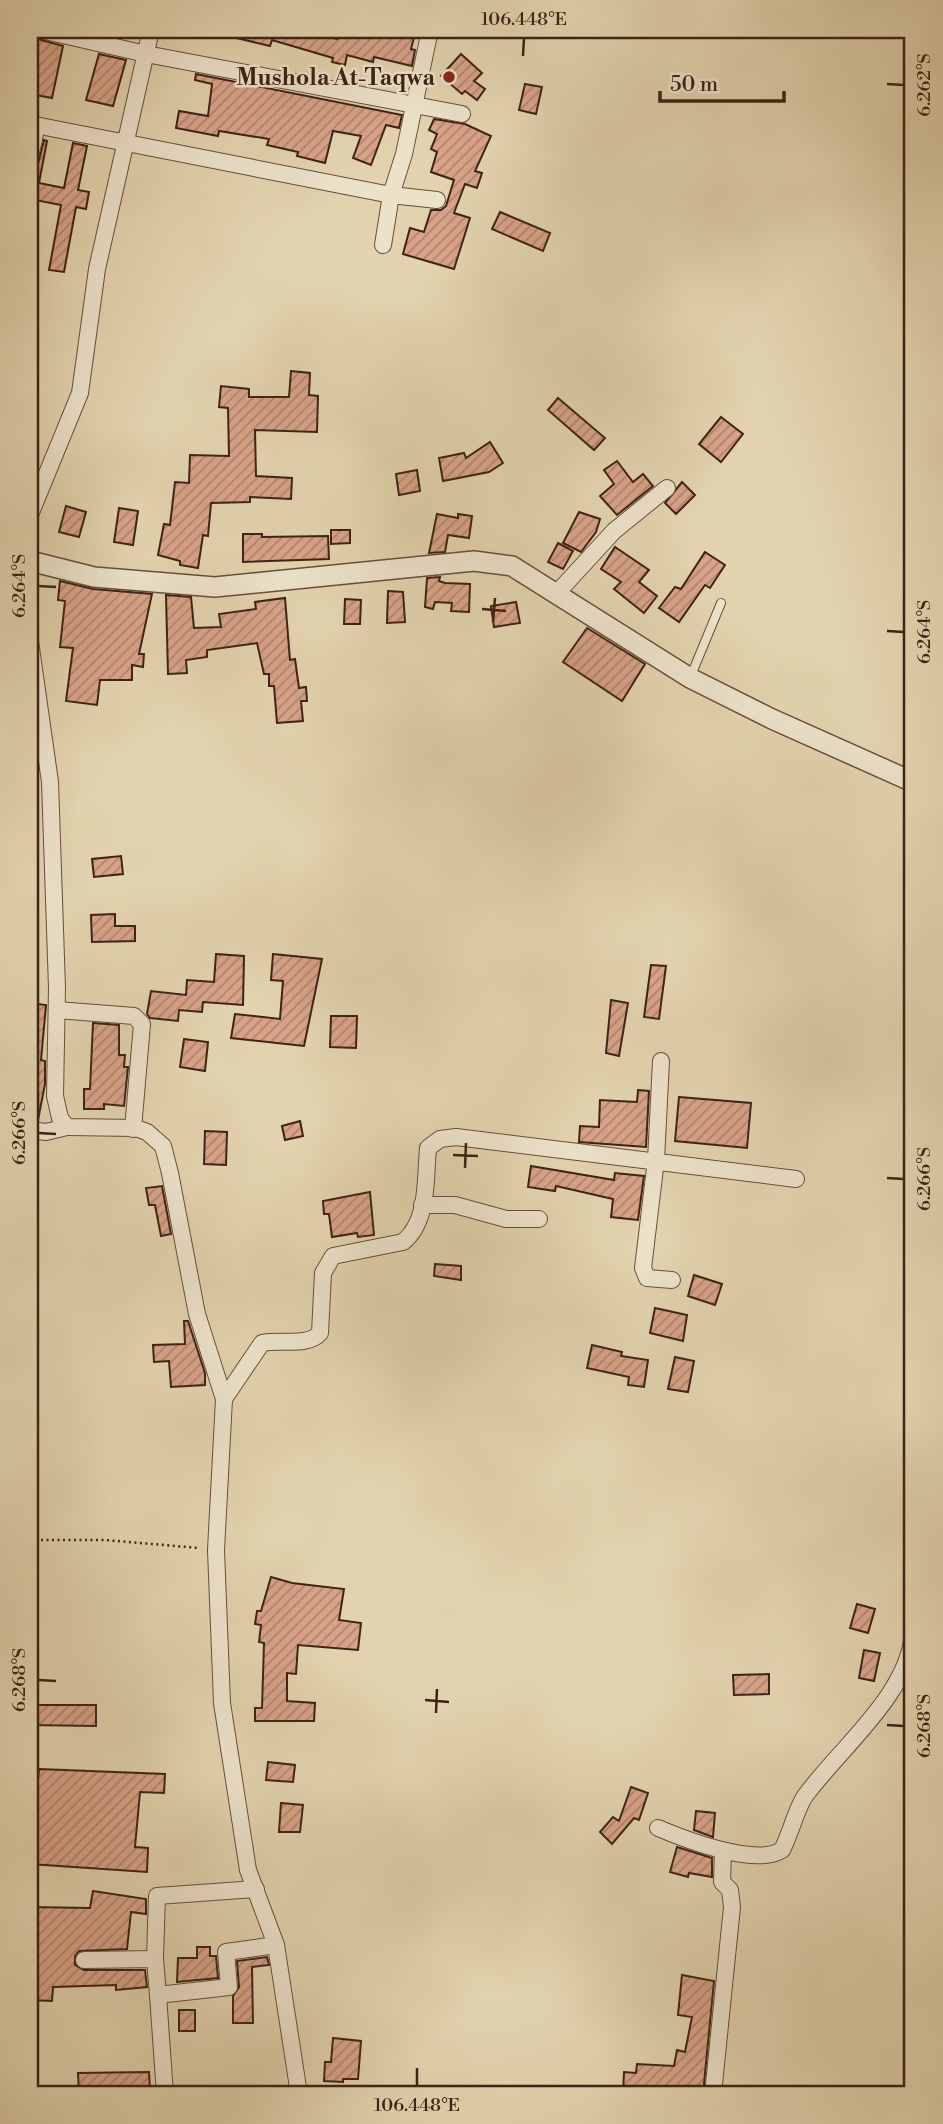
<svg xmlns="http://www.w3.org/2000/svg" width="943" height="2124" font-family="'Libre Bodoni',serif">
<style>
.building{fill:url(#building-hatch);stroke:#3e2215;stroke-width:2}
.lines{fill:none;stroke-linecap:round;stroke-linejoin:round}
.service-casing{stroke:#674e3b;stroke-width:10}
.minor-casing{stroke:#674e3b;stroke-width:18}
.tertiary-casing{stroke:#674e3b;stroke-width:22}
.path{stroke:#3e2215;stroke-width:2.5;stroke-dasharray:2 3.5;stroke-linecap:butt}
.service{stroke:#ece2ca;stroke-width:8}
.minor{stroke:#ece2ca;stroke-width:16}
.tertiary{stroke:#ece2ca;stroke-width:19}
.ticks{fill:none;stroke:#3e2215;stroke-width:2.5}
.poi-dot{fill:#8f2418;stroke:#ece2ca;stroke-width:2.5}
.labels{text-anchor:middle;stroke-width:5;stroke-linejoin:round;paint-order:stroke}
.poi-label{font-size:23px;font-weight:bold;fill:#3e2215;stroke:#ece2ca;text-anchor:end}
.neatline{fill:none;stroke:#3e2215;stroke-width:2.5}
.ticks-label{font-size:18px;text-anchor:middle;fill:#3e2215}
</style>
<defs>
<pattern id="building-hatch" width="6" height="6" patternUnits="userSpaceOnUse" patternTransform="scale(1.75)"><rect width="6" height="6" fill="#d8a388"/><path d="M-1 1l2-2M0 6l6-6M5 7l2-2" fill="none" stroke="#b1846e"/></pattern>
</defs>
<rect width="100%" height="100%" fill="#e2d3ae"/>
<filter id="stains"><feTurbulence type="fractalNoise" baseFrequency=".00286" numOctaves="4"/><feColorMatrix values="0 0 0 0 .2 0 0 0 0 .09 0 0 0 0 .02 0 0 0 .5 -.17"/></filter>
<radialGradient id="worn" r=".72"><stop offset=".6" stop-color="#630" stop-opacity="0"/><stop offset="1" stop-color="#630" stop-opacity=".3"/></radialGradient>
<g class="building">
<polygon points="225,30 302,30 337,39 339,30 416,30 411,49 415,50 412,66 374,57 373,62 347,55 345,65 332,62 333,58 272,40 270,46 224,35"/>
<polygon points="34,38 63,46 52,98 30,94 30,53"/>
<polygon points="99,54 126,60 113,106 86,100"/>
<polygon points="461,54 482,73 474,81 485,89 477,100 465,91 462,94 441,76"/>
<polygon points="196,74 402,115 399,128 386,125 371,165 353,158 361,136 333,131 325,163 297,156 298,152 267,145 269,139 219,131 218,136 176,128 179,111 208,116 212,84 195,80"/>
<polygon points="525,84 542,87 536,114 519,110"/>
<polygon points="434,119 465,124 491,136 475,171 482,173 477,188 465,184 454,213 470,218 454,269 403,254 410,228 424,232 431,210 441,210 446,206 454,180 431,172 437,152 431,149 437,134 429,130"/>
<polygon points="44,140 47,141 39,183 64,188 73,143 87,146 78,190 89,192 86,209 76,207 64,272 49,270 61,205 30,199 30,167 38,164"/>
<polygon points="500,212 550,233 543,251 492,229"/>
<polygon points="291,371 310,373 309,395 318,396 317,432 255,430 256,476 292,478 291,499 250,497 250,502 211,503 208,536 203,535 198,568 180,565 180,561 158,555 164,524 170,525 175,482 189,483 190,455 229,456 228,408 219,407 221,386 249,389 249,397 289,397"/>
<polygon points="558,398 605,438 594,450 548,410"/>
<polygon points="721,417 743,434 721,462 699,444"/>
<polygon points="490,442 503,463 489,472 443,481 439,458 464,453 466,458"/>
<polygon points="617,461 633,482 643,474 653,486 617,515 600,496 614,484 604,470"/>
<polygon points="417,470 420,491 399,495 396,474"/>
<polygon points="682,482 695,495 676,514 665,503"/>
<polygon points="66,506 86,512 79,537 59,532"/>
<polygon points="119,508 138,511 133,545 114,542"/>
<polygon points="579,512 600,519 596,532 581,552 563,543"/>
<polygon points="437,514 458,518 458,514 472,516 469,538 448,535 445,552 429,553"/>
<polygon points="331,530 350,530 350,543 331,544"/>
<polygon points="243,534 262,534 262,537 328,536 329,559 243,562"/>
<polygon points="558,543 573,551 563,569 548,562"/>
<polygon points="615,547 649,570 639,582 657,596 644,613 614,589 621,582 601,569"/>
<polygon points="705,552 725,565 710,588 705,585 679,622 659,608 675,587 681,589"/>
<polygon points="440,577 439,581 445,583 470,584 469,612 451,611 452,603 435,602 433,609 425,607 427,578"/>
<polygon points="60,581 93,589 152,594 139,654 144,654 143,667 132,665 132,680 100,680 97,705 66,701 73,648 60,647 65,601 58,600"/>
<polygon points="388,591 403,592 405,622 387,623"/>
<polygon points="166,595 191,597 194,628 221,627 219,614 256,609 255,602 285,598 290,660 295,659 299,688 306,687 307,701 301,701 303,721 277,723 274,686 269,686 269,674 264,674 257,643 207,650 207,657 186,660 187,673 168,674"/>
<polygon points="345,599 361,600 360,624 344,624"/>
<polygon points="516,602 520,623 494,627 491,606"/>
<polygon points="587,628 645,664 622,701 563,662"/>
<polygon points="121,856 123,874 94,877 92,859"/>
<polygon points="115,914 115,926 135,926 135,941 92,942 91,915"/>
<polygon points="216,954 244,956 243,1005 203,1002 202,1012 179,1010 178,1021 150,1018 147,1014 151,991 186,995 187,980 214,982"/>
<polygon points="273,954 322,959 304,1046 231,1038 235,1014 280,1019 283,981 271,980"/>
<polygon points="651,965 666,966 659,1019 644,1017"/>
<polygon points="611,1000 628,1003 619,1056 606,1053"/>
<polygon points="30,1003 46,1005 41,1060 45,1061 45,1084 38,1120 30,1120"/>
<polygon points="331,1016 357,1016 356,1048 330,1047"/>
<polygon points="93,1023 119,1025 119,1055 125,1055 124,1067 128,1067 124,1106 104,1104 104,1109 84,1109 84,1089 90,1089"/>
<polygon points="184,1039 208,1042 205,1071 180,1067"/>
<polygon points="638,1090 649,1091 646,1147 579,1142 580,1126 599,1127 600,1100 637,1102"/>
<polygon points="679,1097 751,1103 747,1148 675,1141"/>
<polygon points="300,1121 303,1136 285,1140 282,1126"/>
<polygon points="205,1131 227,1132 226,1165 204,1164"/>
<polygon points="531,1166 614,1180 615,1173 644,1176 638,1220 611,1217 613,1199 556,1186 555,1191 528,1187"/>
<polygon points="162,1186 171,1234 161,1236 155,1205 149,1205 146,1188"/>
<polygon points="370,1192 374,1235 358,1237 357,1233 332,1237 329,1214 324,1214 323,1201"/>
<polygon points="435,1264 461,1266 461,1280 434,1276"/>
<polygon points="694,1275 722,1284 715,1305 688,1296"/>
<polygon points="655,1308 687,1315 683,1341 650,1333"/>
<polygon points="184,1321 188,1321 205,1373 205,1385 171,1387 169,1361 154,1362 153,1345 185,1344"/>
<polygon points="592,1345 622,1352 621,1356 648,1360 644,1387 628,1385 629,1377 587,1368"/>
<polygon points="675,1357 694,1361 688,1392 668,1389"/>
<polygon points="271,1577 292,1583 344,1589 339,1620 361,1623 358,1650 298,1645 296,1674 287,1673 287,1701 315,1703 314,1721 255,1721 255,1708 262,1708 264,1643 259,1642 261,1625 255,1624 257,1611 261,1611"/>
<polygon points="857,1604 875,1609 868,1633 850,1628"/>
<polygon points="864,1650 880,1653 874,1681 859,1678"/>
<polygon points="769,1674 769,1694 734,1695 733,1675"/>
<polygon points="30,1705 96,1705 96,1726 30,1725"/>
<polygon points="268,1762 295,1765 293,1782 266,1780"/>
<polygon points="39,1769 165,1774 164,1793 140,1792 135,1847 148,1848 147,1872 30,1864 30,1779 38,1779"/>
<polygon points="631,1787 648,1793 639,1820 634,1818 612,1844 600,1832 613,1817 619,1821"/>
<polygon points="281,1803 303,1805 300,1832 279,1832"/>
<polygon points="696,1811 715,1813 713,1837 694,1830"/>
<polygon points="677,1847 712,1858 712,1877 689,1873 688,1877 670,1872"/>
<polygon points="93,1891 146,1899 146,1914 131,1912 127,1949 79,1951 75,1956 75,1965 84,1970 145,1970 147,1987 116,1990 116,1985 53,1987 52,2001 30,2000 30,1907 90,1908"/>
<polygon points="197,1947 210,1947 210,1956 216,1956 218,1978 177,1982 178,1958 197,1958"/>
<polygon points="267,1957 269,1965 252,1967 253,2023 233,2023 233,1996 239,1987 237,1961"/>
<polygon points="682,1975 714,1981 703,2094 623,2094 624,2072 636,2073 637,2064 674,2066 677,2050 685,2052 692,2017 678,2015"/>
<rect x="179" y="2010" width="16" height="21"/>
<polygon points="333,2038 361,2041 358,2079 343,2079 343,2082 324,2081 325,2062 331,2062"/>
<polygon points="149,2072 150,2090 79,2094 78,2073"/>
</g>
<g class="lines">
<g class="service-casing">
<polyline id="service" points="690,678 721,603"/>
</g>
<g class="minor-casing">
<g id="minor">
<polyline points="41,30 146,54 462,114"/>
<polyline points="30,124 391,195 404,154 430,30"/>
<polyline points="30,157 37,125"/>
<polyline points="383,245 391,195 437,200"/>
<polyline points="30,515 80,393 97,269 151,30"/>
<polyline points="557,593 614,531 667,488"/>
<polyline points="30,641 50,782 57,988 55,1096 60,1118 67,1127 136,1128 147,1132 163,1146 170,1173 197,1314 224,1399 216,1550 222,1703 248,1870 276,1945 299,2094"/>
<polyline points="57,1010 134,1016 142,1024 133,1129"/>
<polyline points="661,1061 656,1160 643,1268 647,1278 672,1280"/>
<polyline points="30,1130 46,1132 67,1127"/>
<polyline points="422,1205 455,1205 506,1219 539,1219"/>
<path d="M224,1399L262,1343C280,1339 308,1347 320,1333L323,1273L333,1256L403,1242C429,1221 425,1179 428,1148L440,1139L456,1137L796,1179"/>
<path d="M658,1828C684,1839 755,1867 782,1850C790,1835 797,1807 805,1796C840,1748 910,1693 913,1632"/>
<polyline points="155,1959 157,1896 256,1889"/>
<polyline points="84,1960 155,1959 158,1995 229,1987 226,1952 276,1945"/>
<polyline points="158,1995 165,2094"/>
<polyline points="713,2094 732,1907 730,1890 722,1882 723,1851"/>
</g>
</g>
<g class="tertiary-casing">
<polyline id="tertiary" points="30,561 94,577 215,587 474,561 512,566 690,678 772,719 913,782"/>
</g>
<polyline class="path" points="30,1540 105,1540 199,1548"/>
<use href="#service" class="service"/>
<use href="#minor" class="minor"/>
<use href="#tertiary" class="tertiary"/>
</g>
<path class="ticks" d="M523,56L524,38M887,84L904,85M38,586L56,587M482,609L506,611M493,622L495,598M887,631L904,632M38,1133L56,1134M453,1155L478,1156M465,1168L466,1143M887,1178L904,1179M38,1680L56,1681M425,1700L449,1702M436,1713L437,1689M887,1725L904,1726M417,2086V2068"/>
<circle class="poi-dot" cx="449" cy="77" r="7"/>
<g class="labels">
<g class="poi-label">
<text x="435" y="85">Mushola At-Taqwa</text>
</g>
</g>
<rect width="943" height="2124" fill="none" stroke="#e2d3ae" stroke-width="77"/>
<path d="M660 91v10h124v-10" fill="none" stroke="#3e2215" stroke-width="3.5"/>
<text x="670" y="91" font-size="21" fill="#3e2215" stroke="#ece2ca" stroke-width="5" paint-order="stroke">50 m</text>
<rect x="38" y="38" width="866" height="2048" class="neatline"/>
<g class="ticks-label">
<text x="524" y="25">106.448°E</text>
<text transform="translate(924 85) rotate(-90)" y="6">6.262°S</text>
<text transform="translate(19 586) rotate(-90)" y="6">6.264°S</text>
<text transform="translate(924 632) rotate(-90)" y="6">6.264°S</text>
<text transform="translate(19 1133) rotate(-90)" y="6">6.266°S</text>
<text transform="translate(924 1179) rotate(-90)" y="6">6.266°S</text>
<text transform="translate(19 1680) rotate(-90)" y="6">6.268°S</text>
<text transform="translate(924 1726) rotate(-90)" y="6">6.268°S</text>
<text x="417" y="2111">106.448°E</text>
</g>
<rect width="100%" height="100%" filter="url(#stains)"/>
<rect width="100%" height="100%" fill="url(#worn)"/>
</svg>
